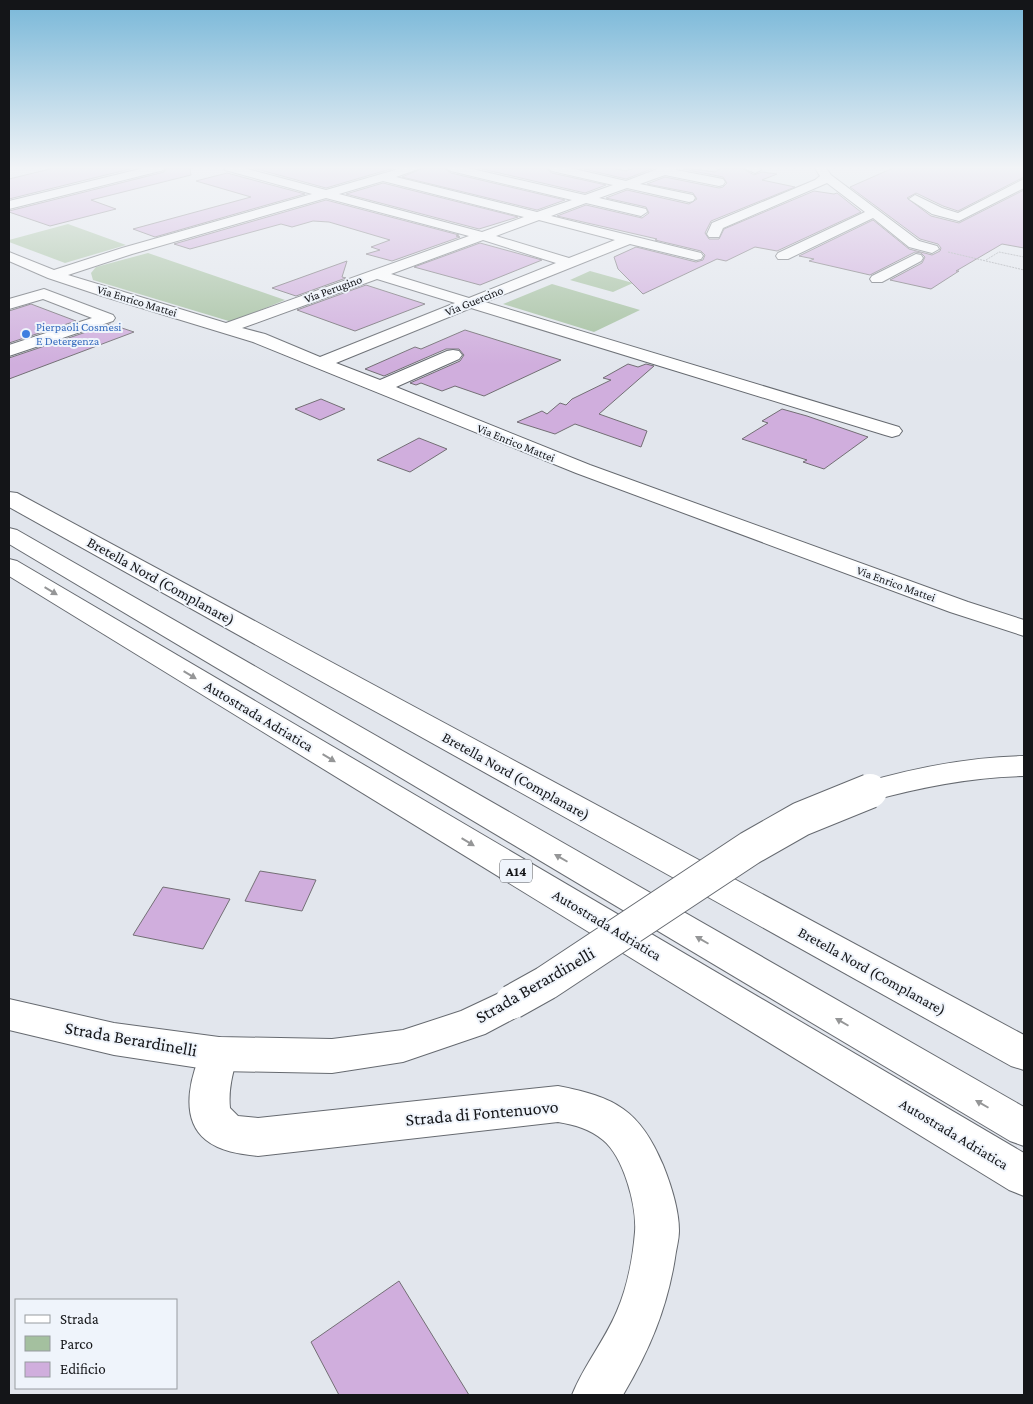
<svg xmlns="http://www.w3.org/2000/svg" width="1033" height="1404" font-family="'Crimson Pro',serif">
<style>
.green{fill:#a4c09f}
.building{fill:#d0aedd;stroke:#736f75}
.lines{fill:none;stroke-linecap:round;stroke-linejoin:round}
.minor-casing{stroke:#666a70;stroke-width:2}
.major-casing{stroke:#666a70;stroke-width:2}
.highway-casing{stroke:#666a70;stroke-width:2}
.path{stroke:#9fa2a8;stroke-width:1;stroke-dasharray:2 1;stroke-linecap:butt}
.minor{fill:#fff;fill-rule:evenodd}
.major{fill:#fff;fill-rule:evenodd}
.highway{fill:#fff;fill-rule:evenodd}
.major-bridge-casing{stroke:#666a70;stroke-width:36;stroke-linecap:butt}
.major-bridge{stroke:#fff;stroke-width:34}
.oneway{fill:#959697}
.shop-dot{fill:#3f7fe0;stroke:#eff4fb;stroke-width:2}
.labels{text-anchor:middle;stroke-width:4;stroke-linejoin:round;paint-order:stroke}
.far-street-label{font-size:12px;fill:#141518;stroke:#eff4fb}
.far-shop-label{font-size:12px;fill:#366cbe;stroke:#eff4fb;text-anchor:start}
.shield{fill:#eff4fb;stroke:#56585c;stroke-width:1}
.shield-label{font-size:14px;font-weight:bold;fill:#141518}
.street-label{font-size:15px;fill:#141518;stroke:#eff4fb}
.near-street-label{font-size:18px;fill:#141518;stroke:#eff4fb}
</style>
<rect width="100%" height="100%" fill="#e2e6ed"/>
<g class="green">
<polygon points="68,224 126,245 65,263 9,242 9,240"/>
<polygon points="148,253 285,300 232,322 93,280 91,273 96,267"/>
<polygon points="590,271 633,283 613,292 570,280"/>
<polygon points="552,284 640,310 594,332 503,304"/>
</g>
<g class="building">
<polygon points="54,168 134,168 9,199 9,179"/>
<polygon points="167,168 190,168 191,175 91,200 116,209 50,226 9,212 9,211 164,172"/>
<polygon points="253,168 394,168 326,188"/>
<polygon points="423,168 444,168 451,173 565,200 537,210 402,177"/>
<polygon points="478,168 545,168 552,173 606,185 585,193"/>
<polygon points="580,168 611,168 626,171 634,168 654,168 626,179"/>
<polygon points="685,168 715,172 721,168 742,168 754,175 762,172 777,174 762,180 795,187 711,221 705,233 709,239 719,239 724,229 814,191 834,194 837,193 861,212 777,251 755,247 726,261 717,259 643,294 618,269 614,257 636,247 696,262 703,260 705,255 701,251 655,240 657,239 557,216 586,205 642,218 649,213 646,207 606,198 627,190 689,204 697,199 693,193 647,184 665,177 719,188 723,187 727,183 723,177 683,169"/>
<polygon points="893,168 1024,168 1024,177 958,211 943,206 916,193 907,198 931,216 959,223 1024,190 1024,248 1002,244 956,271 959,271 931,289 890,280 922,263 925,257 921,253 915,252 870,275 809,261 814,259 799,256 873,220 909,249 932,255 940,251 941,248 938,244 920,239 850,187"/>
<polygon points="227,173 305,194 155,237 133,229 251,197 196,181"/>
<polygon points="383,183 518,217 479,229 346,194"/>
<polygon points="326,200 459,235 456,236 460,237 392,261 366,254 380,250 371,247 390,240 329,222 313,221 292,227 281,224 190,249 174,244"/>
<polygon points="480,243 542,260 480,285 414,267"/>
<polygon points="347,261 342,277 346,278 296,296 272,288"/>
<polygon points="366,285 425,304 355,331 297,310"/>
<polygon points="31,304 76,321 9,343 9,311"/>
<polygon points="110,324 134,332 9,379 9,358"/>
<polygon points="465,330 561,360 484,396 455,386 442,391 421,383 416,385 410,383 460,361 464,355 459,349 446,349 384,376 365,369 415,347 421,349"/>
<polygon points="628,364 638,367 646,364 654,366 599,414 647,431 641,447 575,424 555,434 517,422 542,411 547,414 560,403 566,405 572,399 611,380 603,378"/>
<polygon points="321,399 345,409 320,420 295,409"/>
<polygon points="782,409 807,416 868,437 824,469 803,462 807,460 742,439 768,423 762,421"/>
<polygon points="419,438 447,449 410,472 377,460"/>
<polygon points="260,871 316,880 302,911 245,901"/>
<polygon points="163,887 230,899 203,949 133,935"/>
<polygon points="399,1281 469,1395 339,1395 311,1342"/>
</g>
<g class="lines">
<g class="minor-casing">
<g id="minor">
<polygon points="144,168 165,168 164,170 9,209 9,201"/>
<path d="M224,168H244L326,190L402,168H421L396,177L537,212L572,200L451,171L446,168H468L585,195L613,185L552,171L547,168H570L626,181L660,168H677L676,170L723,179L725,182L723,185L719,186L665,175L640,184L693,195L695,198L693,201L689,202L627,188L599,198L646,209L647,212L641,216L586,203L551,216L701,253L703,256L701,259L696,260L630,244L485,302L899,427L902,431L899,435L892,437L885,435L471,308L336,363L380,380L447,351L453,350L459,351L462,355L459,359L396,387L590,465L968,602L1024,620V636L950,612L576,473L253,342L102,296L48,278L9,261V252L54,270L122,248L312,194L225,170ZM383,181L524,217L482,232L339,194ZM326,198L469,236L226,323L68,275L132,254ZM539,220L615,240L569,258L496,236ZM483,240L556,263L469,298L391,274ZM377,279L455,303L320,357L265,334L242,328Z"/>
<polygon points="744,168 760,168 761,170 755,173"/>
<polygon points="815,168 826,168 831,175 919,241 937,246 939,249 932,253 909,247 873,218 788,259 778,259 776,256 778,253 865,212 827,183 723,228 719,237 709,237 707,234 712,223 815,180 820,176"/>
<polygon points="1024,179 1024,188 959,221 932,214 909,199 915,195 942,208 958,213"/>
<polygon points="916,254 921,255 923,258 921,261 882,282 872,282 870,279 872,276"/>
<polygon points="44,289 113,315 115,318 113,321 9,356 9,345 92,318 43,299 9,309 9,299"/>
<path d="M219,1037L232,1042L238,1054C233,1072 228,1089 230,1108L238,1116L258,1118L558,1086C615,1097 640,1110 663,1165C671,1185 679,1210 679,1231C679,1240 676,1249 675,1258C667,1309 649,1351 623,1395H572C584,1365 605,1340 617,1311C627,1288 633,1257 635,1232C637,1207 624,1157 603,1140C590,1129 575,1125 558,1122L258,1156C241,1154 221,1152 206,1140C177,1117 192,1070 206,1042Z"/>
</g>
</g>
<g class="major-casing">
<g id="major">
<polygon points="9,492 17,493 1024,1035 1024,1070 1011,1066 9,507"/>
<path d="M1024,756V776C971,777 921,787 870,801L859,798L855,791L859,784C914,768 967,757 1024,756Z"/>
<polygon points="512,987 525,991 530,1002 525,1013 485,1034 403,1062 332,1073 219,1071 114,1055 9,1030 9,999 114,1023 219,1037 332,1039 403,1030 461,1011"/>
</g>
</g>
<g class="highway-casing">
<g id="highway">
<polygon points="9,528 17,530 1024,1107 1024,1146 1010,1141 9,544"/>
<polygon points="9,559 17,561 1024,1153 1024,1196 1009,1190 9,576"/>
</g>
</g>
<g class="path">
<polyline points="948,252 1024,270"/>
<polyline points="986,260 999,252 1024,257"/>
</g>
<use href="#minor" class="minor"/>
<use href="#major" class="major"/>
<use href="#highway" class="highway"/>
<g class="major-bridge-casing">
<polyline id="major-bridge" points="512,1002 546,983 750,848 801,819 870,791"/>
</g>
<use href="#major-bridge" class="major-bridge"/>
</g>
<defs><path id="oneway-solid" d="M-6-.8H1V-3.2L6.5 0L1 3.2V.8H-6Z" transform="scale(1.25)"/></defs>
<g class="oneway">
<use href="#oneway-solid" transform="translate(51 591) rotate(31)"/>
<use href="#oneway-solid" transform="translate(190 675) rotate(31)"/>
<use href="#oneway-solid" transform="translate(329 758) rotate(31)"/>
<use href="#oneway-solid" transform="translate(468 842) rotate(31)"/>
<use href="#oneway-solid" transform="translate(561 858) rotate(-150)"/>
<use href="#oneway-solid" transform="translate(702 940) rotate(-150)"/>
<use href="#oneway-solid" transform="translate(842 1022) rotate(-150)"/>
<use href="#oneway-solid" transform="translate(982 1104) rotate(-150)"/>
</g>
<linearGradient id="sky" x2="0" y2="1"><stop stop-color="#78b7d8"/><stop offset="0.46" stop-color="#f2f4f7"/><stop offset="1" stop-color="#f2f4f7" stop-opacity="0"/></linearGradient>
<rect width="1033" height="365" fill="url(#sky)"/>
<circle class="shop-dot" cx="26" cy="334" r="5"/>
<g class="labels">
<g class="far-street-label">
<text transform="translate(333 289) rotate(-20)" y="4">Via Perugino</text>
<text transform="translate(137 301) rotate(17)" y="4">Via Enrico Mattei</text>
<text transform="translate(474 301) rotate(-22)" y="4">Via Guercino</text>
<text transform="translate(516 443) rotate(22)" y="4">Via Enrico Mattei</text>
<text transform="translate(896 584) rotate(20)" y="4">Via Enrico Mattei</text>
</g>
<g class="far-shop-label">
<text x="36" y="331">Pierpaoli Cosmesi<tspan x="36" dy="14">E Detergenza</tspan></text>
</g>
<rect class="shield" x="500" y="859.5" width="32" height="23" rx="4"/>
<g class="shield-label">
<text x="516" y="876">A14</text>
</g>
<g class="street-label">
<text transform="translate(161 581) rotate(29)" y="5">Bretella Nord (Complanare)</text>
<text transform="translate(259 716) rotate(31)" y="5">Autostrada Adriatica</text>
<text transform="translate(516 776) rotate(29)" y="5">Bretella Nord (Complanare)</text>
<text transform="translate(607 925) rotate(31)" y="5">Autostrada Adriatica</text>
<text transform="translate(872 971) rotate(29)" y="5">Bretella Nord (Complanare)</text>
<text transform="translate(954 1134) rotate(31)" y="5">Autostrada Adriatica</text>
</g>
<g class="near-street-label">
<text transform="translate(535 985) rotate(-30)" y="6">Strada Berardinelli</text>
<text transform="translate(131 1039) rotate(10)" y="6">Strada Berardinelli</text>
<text transform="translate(482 1113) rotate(-5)" y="6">Strada di Fontenuovo</text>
</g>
</g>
<rect width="1033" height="1404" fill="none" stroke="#141518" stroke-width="20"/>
<rect x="15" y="1299" width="162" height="90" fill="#eff4fb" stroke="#979ba0"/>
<rect x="25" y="1315" width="25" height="8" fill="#ffffff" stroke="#979ba0"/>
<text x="60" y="1324" font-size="15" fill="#141518">Strada</text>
<rect x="25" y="1336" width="25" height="15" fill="#a4c09f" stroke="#979ba0"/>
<text x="60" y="1349" font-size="15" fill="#141518">Parco</text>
<rect x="25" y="1362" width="25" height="15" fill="#d0aedd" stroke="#979ba0"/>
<text x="60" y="1374" font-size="15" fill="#141518">Edificio</text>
</svg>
